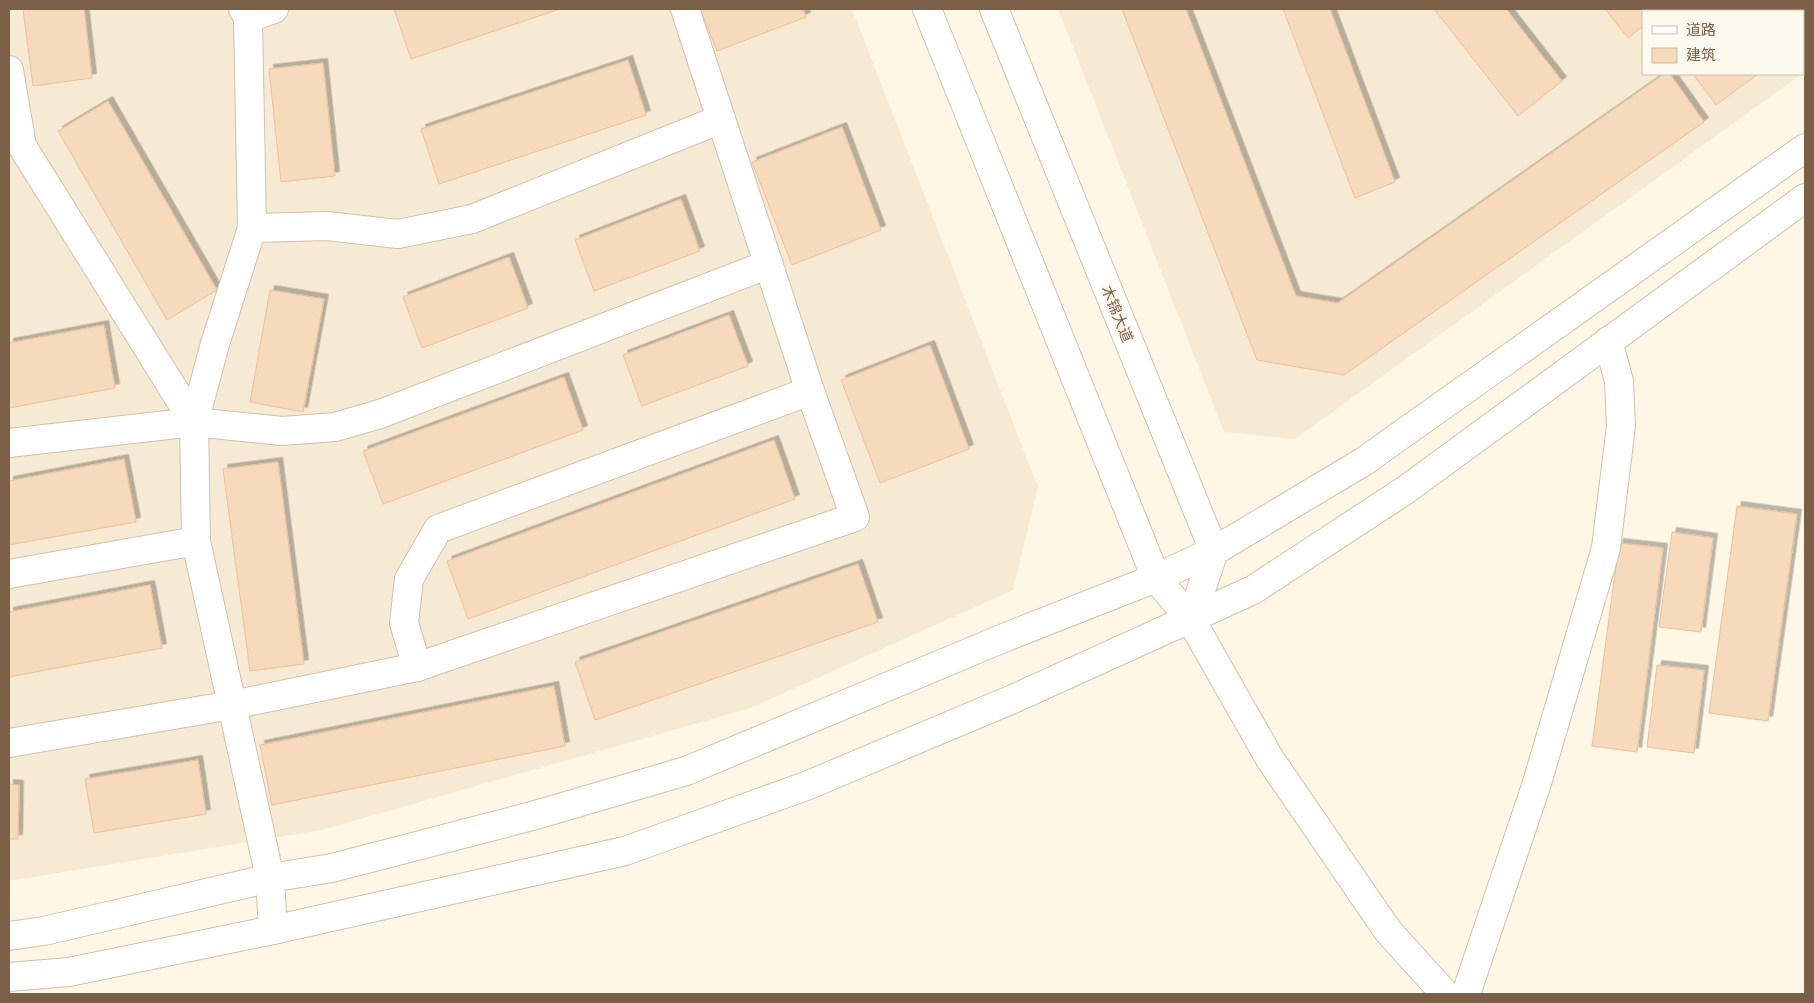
<svg xmlns="http://www.w3.org/2000/svg" width="1814" height="1003" font-family="'Fira Sans Condensed','Noto Sans SC',sans-serif">
<style>
.residential{fill:#f7ead4}
.building{fill:#f7d9bb;stroke:#ebc199;filter:url(#shadow)}
.lines{fill:none;stroke-linecap:round;stroke-linejoin:round}
.minor-casing{stroke:#d2c0aa;stroke-width:30}
.minor{stroke:#fff;stroke-width:28}
.labels{text-anchor:middle;stroke-width:4;stroke-linejoin:round;paint-order:stroke}
.street-label{font-size:15px;fill:#7b5f47;stroke:#fffaef}
</style>
<defs>
<filter id="shadow"><feDropShadow dx="4.5" dy="-4.5" stdDeviation="0" flood-color="#0004"/></filter>
</defs>
<rect width="100%" height="100%" fill="#fef7e6"/>
<g class="residential">
<polygon points="9,9 852,9 1038,487 1013,590 751,708 322,830 9,881"/>
<polygon points="1058,9 1805,9 1805,71 1803,73 1803,11 1643,11 1643,74 1802,74 1295,439 1224,432"/>
</g>
<g class="building">
<polygon points="23,9 84,9 92,78 33,86"/>
<polygon points="394,9 560,9 411,59"/>
<polygon points="700,9 803,9 806,17 717,51"/>
<polygon points="1122,9 1186,9 1296,296 1338,303 1664,74 1670,74 1704,122 1344,375 1257,360"/>
<polygon points="1283,9 1330,9 1395,182 1355,198"/>
<polygon points="1434,9 1506,9 1562,81 1518,116"/>
<polygon points="1605,9 1665,9 1662,11 1643,11 1643,26 1628,38"/>
<polygon points="1752,9 1805,9 1805,38 1803,40 1803,11 1749,11"/>
<polygon points="628,60 646,115 439,184 421,129"/>
<polygon points="323,63 335,176 281,182 269,69"/>
<polygon points="1693,74 1758,74 1716,105"/>
<polygon points="108,101 217,290 167,320 58,131"/>
<polygon points="842,127 881,230 792,265 752,162"/>
<polygon points="681,199 700,251 594,291 575,240"/>
<polygon points="509,257 528,308 422,348 403,297"/>
<polygon points="270,290 324,299 303,412 250,402"/>
<polygon points="729,315 748,366 642,406 623,355"/>
<polygon points="104,325 115,388 9,408 9,343"/>
<polygon points="930,345 969,449 880,483 841,380"/>
<polygon points="564,377 583,430 383,504 363,451"/>
<polygon points="774,440 795,499 468,619 447,561"/>
<polygon points="124,459 136,522 9,545 9,481"/>
<polygon points="278,462 304,664 250,671 223,469"/>
<polygon points="1737,506 1797,514 1768,721 1709,713"/>
<polygon points="1672,532 1713,538 1701,632 1659,627"/>
<polygon points="1619,543 1663,548 1637,752 1592,746"/>
<polygon points="858,564 878,622 595,720 575,662"/>
<polygon points="150,585 162,648 9,677 9,612"/>
<polygon points="1657,665 1704,670 1694,753 1647,747"/>
<polygon points="554,686 565,746 272,805 260,745"/>
<polygon points="198,760 206,814 94,833 85,779"/>
<polygon points="9,784 19,785 18,839 9,839"/>
</g>
<g class="lines">
<g class="minor-casing">
<g id="minor">
<polyline points="243,9 248,18 252,228 215,344 194,422 196,541 270,878 273,930"/>
<polyline points="927,9 1156,578 1191,620 1270,759 1388,931 1445,994"/>
<polyline points="994,9 1214,551 1191,620"/>
<polyline points="248,18 274,9"/>
<polyline points="9,70 22,146 194,422 9,443"/>
<polyline points="252,228 327,226 398,234 472,219 721,119"/>
<polyline points="194,422 282,431 335,427 380,414 769,264"/>
<polyline points="9,574 196,541"/>
<polyline points="417,667 404,623 409,579 438,529 810,391 685,9"/>
<polyline points="9,743 232,705 417,667 855,517 810,391"/>
<polyline points="9,936 44,931 270,878 332,868 532,816 686,771 1006,637 1156,578 1214,551 1363,462 1805,148"/>
<polyline points="9,977 69,972 273,930 625,851 806,786 1013,699 1253,590 1404,491 1805,198"/>
<polyline points="1466,994 1537,783 1606,548 1621,426 1619,381 1608,341"/>
</g>
</g>
<use href="#minor" class="minor"/>
</g>
<g class="labels">
<g class="street-label">
<text transform="translate(1117 314) rotate(68)" y="5">木锦大道</text>
</g>
</g>
<rect width="1814" height="1003" fill="none" stroke="#7b5f47" stroke-width="20"/>
<rect x="1642" y="10" width="162" height="65" fill="#fffaef" stroke="#cabcac"/>
<rect x="1652" y="26" width="25" height="8" fill="#ffffff" stroke="#cabcac"/>
<text x="1686" y="35" font-size="15" fill="#7b5f47">道路</text>
<rect x="1652" y="48" width="25" height="15" fill="#f7d9bb" stroke="#cabcac"/>
<text x="1686" y="60" font-size="15" fill="#7b5f47">建筑</text>
</svg>
